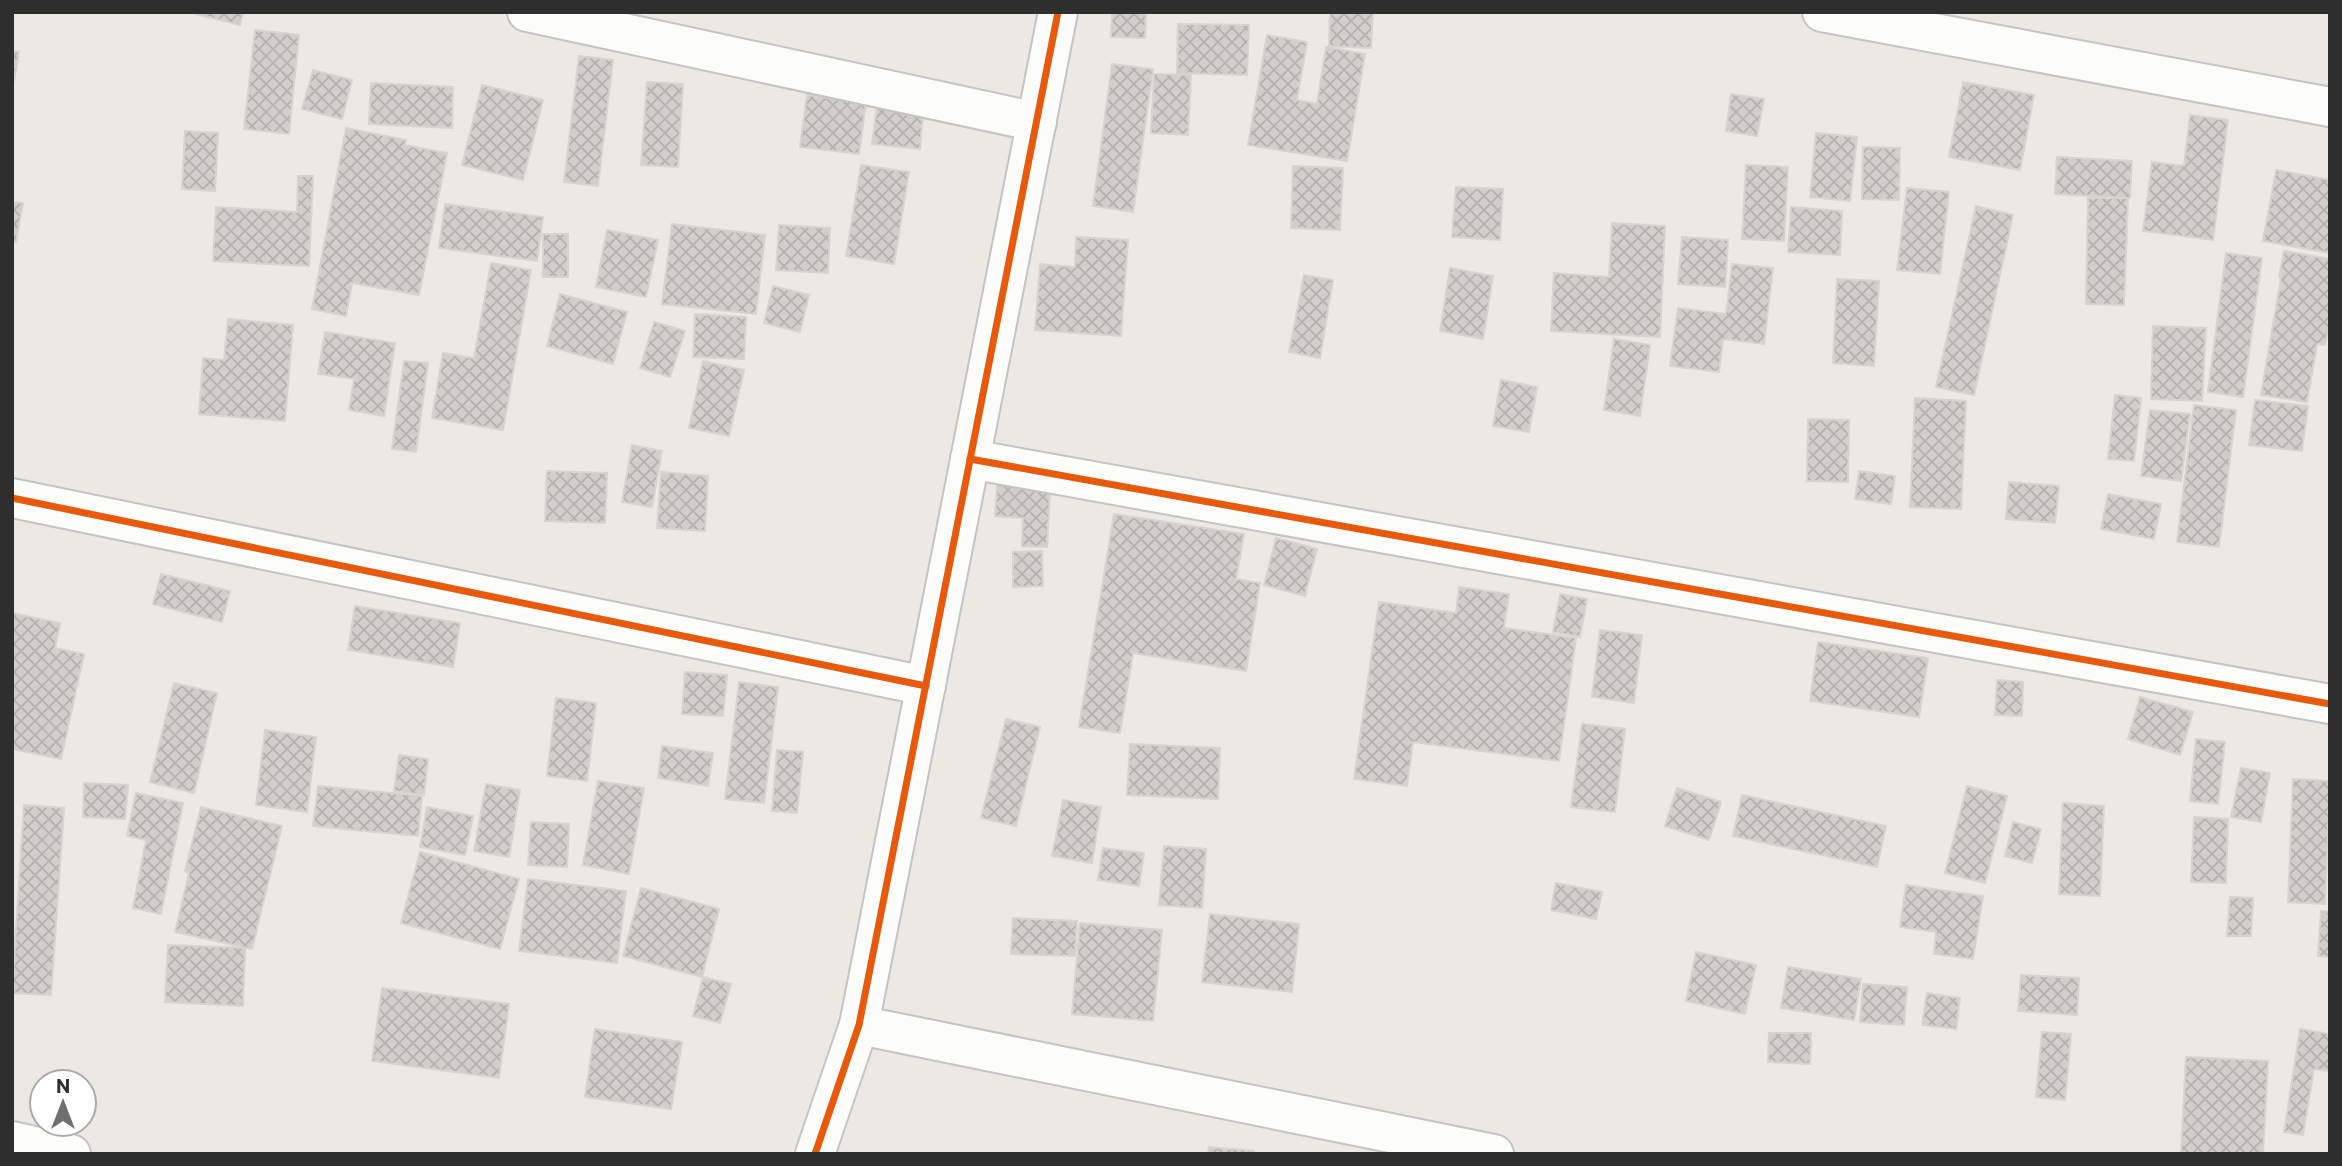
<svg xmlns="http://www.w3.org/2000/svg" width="2342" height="1166" font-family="Commissioner,sans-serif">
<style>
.building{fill:url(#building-cross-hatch);stroke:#d7d4d0;stroke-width:2}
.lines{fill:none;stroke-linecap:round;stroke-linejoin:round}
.minor-casing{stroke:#c5c4c5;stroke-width:42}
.minor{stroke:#fcfcfb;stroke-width:38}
.cycleway-casing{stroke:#fff;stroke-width:11}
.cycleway{stroke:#e8590c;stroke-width:7}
</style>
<defs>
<pattern id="building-cross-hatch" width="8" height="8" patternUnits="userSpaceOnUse" patternTransform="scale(1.75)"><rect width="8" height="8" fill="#d1cecb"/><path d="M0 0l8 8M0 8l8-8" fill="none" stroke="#b4b1af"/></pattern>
</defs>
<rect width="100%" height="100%" fill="#ece8e4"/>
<g class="building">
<polygon points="188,12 243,12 240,25"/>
<polygon points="1112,12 1146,12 1145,38 1111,37"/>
<polygon points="1330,12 1373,12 1371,48 1329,46"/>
<polygon points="1178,24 1249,25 1247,75 1177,73"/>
<polygon points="255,30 299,35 289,134 244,129"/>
<polygon points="1267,35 1307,42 1297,100 1317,104 1326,47 1365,54 1347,161 1248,145"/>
<polygon points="12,51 19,52 12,91"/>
<polygon points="579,56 613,60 598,186 564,182"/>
<polygon points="1112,64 1153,69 1133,212 1093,206"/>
<polygon points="313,70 352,80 342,119 302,109"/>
<polygon points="1154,74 1191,75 1188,135 1151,133"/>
<polygon points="647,82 683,84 678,167 641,165"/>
<polygon points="1963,82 2034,95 2020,170 1949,157"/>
<polygon points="371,83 453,87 452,128 369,124"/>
<polygon points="482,85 543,100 523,180 462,165"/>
<polygon points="1731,94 1764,99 1757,136 1726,131"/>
<polygon points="807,95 866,103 859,154 800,147"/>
<polygon points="878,96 924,101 920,149 872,144"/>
<polygon points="2190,115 2228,120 2213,240 2143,231 2152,162 2184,166"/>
<polygon points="346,128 406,140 405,145 447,153 419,295 352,283 346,316 312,309"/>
<polygon points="185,131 218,133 215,191 182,189"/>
<polygon points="1816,133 1857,137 1850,201 1810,197"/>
<polygon points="1863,147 1900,148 1899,200 1862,199"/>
<polygon points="2057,157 2132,161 2130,198 2055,194"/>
<polygon points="861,165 909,172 894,264 846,256"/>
<polygon points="1746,165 1788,167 1784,241 1742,239"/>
<polygon points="1293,166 1343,168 1340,230 1291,228"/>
<polygon points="2276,170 2330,180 2330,253 2263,241"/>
<polygon points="298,176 313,176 309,266 213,261 216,207 297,212"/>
<polygon points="1456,187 1503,189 1500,240 1452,237"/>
<polygon points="1907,188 1949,192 1940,274 1897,270"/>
<polygon points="2088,198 2128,198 2124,305 2086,304"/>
<polygon points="12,202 23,203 16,242 12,242"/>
<polygon points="445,204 543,217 537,261 439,248"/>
<polygon points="1976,206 2013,215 1974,395 1936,387"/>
<polygon points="1791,207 1842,211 1840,255 1788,252"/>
<polygon points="1612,223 1665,226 1660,337 1551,331 1554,273 1609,277"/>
<polygon points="672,224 765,235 756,314 662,304"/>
<polygon points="779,225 830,228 828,273 776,270"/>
<polygon points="607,230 658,240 646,297 596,287"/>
<rect x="543" y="234" width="25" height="43"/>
<polygon points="1076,237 1128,240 1121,336 1035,330 1040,264 1075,267"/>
<polygon points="1682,237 1728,240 1725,287 1678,284"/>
<polygon points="2284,251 2330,259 2330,320 2325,345 2317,344 2307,402 2261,395 2281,278 2279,277"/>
<polygon points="2226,253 2262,258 2243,397 2208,392"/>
<polygon points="491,263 531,270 503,430 432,418 443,353 474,358"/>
<polygon points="1732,264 1773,268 1764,344 1723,339 1719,372 1670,366 1678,308 1726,314"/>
<polygon points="1450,268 1493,276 1483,339 1440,331"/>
<polygon points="1304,275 1333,280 1320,358 1289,352"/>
<polygon points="1837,279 1879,281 1874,366 1833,363"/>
<polygon points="773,286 809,295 800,332 764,323"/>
<polygon points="560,294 627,312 613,364 547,346"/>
<polygon points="695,314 746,317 744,359 693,357"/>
<polygon points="228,319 293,325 285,421 199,414 203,358 224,360"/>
<polygon points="654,322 685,331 670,377 640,368"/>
<polygon points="2153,326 2206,328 2202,401 2151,399"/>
<polygon points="325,332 395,343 384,416 349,410 354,379 318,374"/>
<polygon points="1614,339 1650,345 1640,416 1604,410"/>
<polygon points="404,361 428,363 416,452 392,449"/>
<polygon points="703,361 744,370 729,436 689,428"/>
<polygon points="1501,380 1537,387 1529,432 1493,426"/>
<polygon points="2115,395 2141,398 2134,461 2108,459"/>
<polygon points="1915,398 1966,401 1961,509 1910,507"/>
<polygon points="2255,400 2308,406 2302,451 2249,445"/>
<polygon points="2194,405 2236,410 2219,547 2177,542"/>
<polygon points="2150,410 2190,414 2181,481 2141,476"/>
<polygon points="1808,419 1849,420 1848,482 1807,481"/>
<polygon points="632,445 662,451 652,507 622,502"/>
<polygon points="547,471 607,473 605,523 545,521"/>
<polygon points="1859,471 1895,476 1891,504 1855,499"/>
<polygon points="661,472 708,476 705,531 657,528"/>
<polygon points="998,472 1051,474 1047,547 1022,546 1023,518 995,516"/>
<polygon points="2009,482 2059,486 2055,523 2006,519"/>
<polygon points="2108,494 2161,504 2154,539 2101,529"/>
<polygon points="1114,514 1244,534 1236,579 1260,583 1246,671 1133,653 1120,733 1079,727"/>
<polygon points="1276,538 1317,549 1305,596 1264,585"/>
<polygon points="1042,551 1043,586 1013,587 1013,552"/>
<polygon points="161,574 230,591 222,622 153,604"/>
<polygon points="1459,587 1509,594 1504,628 1576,638 1559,761 1413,742 1407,786 1354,779 1379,602 1456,613"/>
<polygon points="1560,594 1587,599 1580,637 1553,632"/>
<polygon points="355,606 460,623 453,667 348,650"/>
<polygon points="12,613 60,623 55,648 84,654 61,759 12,749"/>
<polygon points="1600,630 1642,635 1634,703 1592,697"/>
<polygon points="1818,642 1928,658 1919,717 1810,701"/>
<polygon points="685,672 727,675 723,716 682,714"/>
<polygon points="1997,680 2023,682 2022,716 1995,715"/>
<polygon points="739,682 778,687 764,803 725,799"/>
<polygon points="174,683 217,693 194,793 150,782"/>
<polygon points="2140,697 2193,712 2180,755 2128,739"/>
<polygon points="556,698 596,703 587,781 547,776"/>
<polygon points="1006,719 1040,727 1016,826 981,818"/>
<polygon points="1582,724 1625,729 1615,812 1571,807"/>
<polygon points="265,730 316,737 307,812 256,805"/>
<polygon points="2196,739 2225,742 2218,804 2190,801"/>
<polygon points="1130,744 1220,748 1218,799 1127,795"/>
<polygon points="662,746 713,753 708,786 658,778"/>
<polygon points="777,750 803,752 797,813 772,811"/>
<polygon points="399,755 428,759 424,795 394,791"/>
<polygon points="2241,768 2270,773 2261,822 2231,817"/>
<polygon points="2293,779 2330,781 2325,904 2288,902"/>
<polygon points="598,781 644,788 629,874 583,865"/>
<polygon points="84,783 128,785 125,819 83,817"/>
<polygon points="486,784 520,790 509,857 474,851"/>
<polygon points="318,786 422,796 418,836 313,826"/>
<polygon points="1967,786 2007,796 1985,883 1945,873"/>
<polygon points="1677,788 1721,802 1709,840 1665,826"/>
<polygon points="136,793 183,803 161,914 133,908 146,840 127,836"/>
<polygon points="1742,795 1886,826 1877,867 1733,836"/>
<polygon points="1063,800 1101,807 1092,863 1052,856"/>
<polygon points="2063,803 2104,806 2100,896 2059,894"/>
<polygon points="24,805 64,808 51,995 12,993"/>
<polygon points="201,807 282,826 252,949 175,932 189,873 185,871"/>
<polygon points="427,807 473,816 465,855 420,847"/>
<polygon points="2194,817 2228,819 2226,883 2191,882"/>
<polygon points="531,822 569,824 567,867 528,865"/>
<polygon points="2013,822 2041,829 2032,863 2005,856"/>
<polygon points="1164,846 1206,849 1202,908 1159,905"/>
<polygon points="1103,848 1144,853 1139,886 1098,880"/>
<polygon points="420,852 519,879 500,949 401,923"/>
<polygon points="528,879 626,891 617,963 519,951"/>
<polygon points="1556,883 1602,892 1596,919 1551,910"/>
<polygon points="1906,885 1983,896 1973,959 1934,954 1936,932 1900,927"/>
<polygon points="641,888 719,909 702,977 623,956"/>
<polygon points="2230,897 2253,898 2251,936 2227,936"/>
<polygon points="2321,911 2330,912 2330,957 2318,956"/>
<polygon points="1210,914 1299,924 1292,992 1202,982"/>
<polygon points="1013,918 1077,921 1075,956 1011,954"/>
<polygon points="1080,923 1162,930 1153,1021 1072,1014"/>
<polygon points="168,945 245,948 243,1006 165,1002"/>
<polygon points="1696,952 1756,965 1745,1014 1686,1001"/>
<polygon points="1788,967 1861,979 1854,1020 1781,1008"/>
<polygon points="2021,975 2079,978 2077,1015 2018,1011"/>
<polygon points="703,977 731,984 720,1023 693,1016"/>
<polygon points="1863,984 1907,987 1904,1025 1860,1022"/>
<polygon points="382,988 509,1004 499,1078 372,1061"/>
<polygon points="1927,993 1960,998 1956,1029 1922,1025"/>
<polygon points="595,1029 682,1042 671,1109 585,1097"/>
<polygon points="2300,1029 2330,1034 2330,1071 2314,1069 2303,1135 2284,1132"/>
<polygon points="2042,1032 2071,1034 2065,1100 2036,1097"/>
<polygon points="1769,1033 1811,1033 1810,1064 1768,1062"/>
<polygon points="2186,1057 2268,1061 2263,1154 2181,1153"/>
<polygon points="1209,1147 1254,1151 1254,1154 1208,1154"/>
</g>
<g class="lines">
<g class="minor-casing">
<g id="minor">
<polyline points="527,12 1037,122"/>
<polyline points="1822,12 2330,107"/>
<polyline points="970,459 2330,704"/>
<polyline points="12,498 926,686"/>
<polyline points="859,1025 1494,1154"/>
<polyline points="12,1141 71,1154"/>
<polyline points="815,1154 859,1025 1058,12"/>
</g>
</g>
<use href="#minor" class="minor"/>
<g class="cycleway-casing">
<g id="cycleway">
<polyline points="970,459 2330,704"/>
<polyline points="12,498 926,686"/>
<polyline points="815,1154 859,1025 1058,12"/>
</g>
</g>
<use href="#cycleway" class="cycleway"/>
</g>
<rect width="2342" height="1166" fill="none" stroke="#2e2e2e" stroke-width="28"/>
<g transform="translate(63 1103)"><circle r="33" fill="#ffffff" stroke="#ababab" stroke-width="2"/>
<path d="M0-5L12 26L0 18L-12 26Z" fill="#706f6e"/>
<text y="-10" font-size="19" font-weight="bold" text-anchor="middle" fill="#2e2e2e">N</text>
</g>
</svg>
